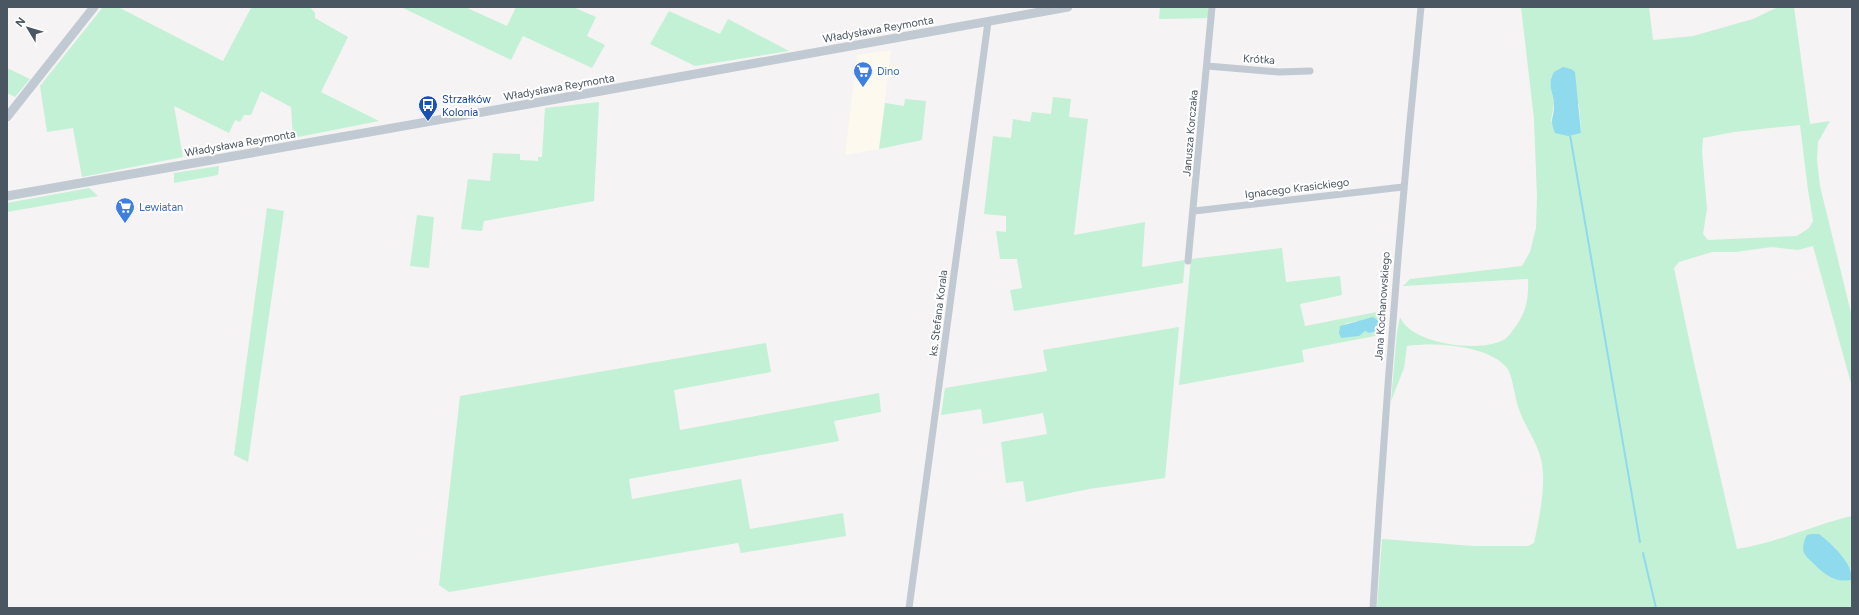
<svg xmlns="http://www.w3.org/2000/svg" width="1859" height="615" font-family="Figtree,sans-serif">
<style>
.commercial{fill:#fdf9ef}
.green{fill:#c3f1d5;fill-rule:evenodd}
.water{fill:#90daee}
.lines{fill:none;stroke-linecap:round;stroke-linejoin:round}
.stream{stroke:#90daee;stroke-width:2}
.minor{stroke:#c1cad2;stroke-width:7}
.tertiary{stroke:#c1cad2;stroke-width:9}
.labels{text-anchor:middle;stroke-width:4;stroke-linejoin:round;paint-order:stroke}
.street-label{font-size:11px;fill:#4a5661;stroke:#fff}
.shop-label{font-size:11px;fill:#366cbe;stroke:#fff;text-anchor:start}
.transit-label{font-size:11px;fill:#164399;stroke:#fff;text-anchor:start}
</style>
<rect width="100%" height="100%" fill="#f5f3f3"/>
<polygon class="commercial" points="891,50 879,149 845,155 857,55"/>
<g class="green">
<polygon points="103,7 118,7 223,61 251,8 250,7 310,7 315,13 315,18 348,37 321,92 379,121 293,138 291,107 261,91 251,115 244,115 240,122 235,120 229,133 174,106 183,157 82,177 73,128 47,132 40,86"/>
<polygon points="401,7 465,7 507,26 516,7 573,7 596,17 587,36 605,45 592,68 523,36 511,60"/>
<polygon points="1160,7 1209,7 1208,18 1159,19"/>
<path d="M1521,7H1649L1653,40L1693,36L1753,19L1778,7H1794L1810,124L1830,121L1818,142L1817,160L1820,186L1852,317V387L1813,246L1798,250L1772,247L1735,252H1712L1679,262L1674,268L1694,363L1737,549C1777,543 1813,525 1852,516V572L1835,548L1819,534L1851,580L1852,577V608H1377L1382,539L1473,546H1528L1534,543C1539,519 1547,484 1541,459C1537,442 1526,428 1520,412C1515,401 1513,376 1507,368C1489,345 1434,342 1407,346L1404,368L1391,401L1397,332L1400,317C1410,344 1482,354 1505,339C1508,337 1511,333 1513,330C1526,314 1529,299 1528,279L1403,286L1410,279L1522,266L1530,252L1536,228L1537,198L1534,119ZM1552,75L1579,105L1581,132L1551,121L1554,103L1550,84ZM1800,125L1808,190L1813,221L1809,228L1797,236L1708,240L1703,234L1707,209L1702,151L1703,138L1734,132Z"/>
<polygon points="669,11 720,34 728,19 789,51 695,66 650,44"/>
<polygon points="7,68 30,79 15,97 7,93"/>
<polygon points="1053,97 1071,99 1069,117 1088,119 1074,235 1145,222 1142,267 1185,260 1183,283 1014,311 1010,290 1022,288 1017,259 1000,259 996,231 1006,232 1006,216 984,214 993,136 1011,138 1013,119 1030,122 1032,112 1051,114"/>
<polygon points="905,99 926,101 922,140 879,149 885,103 904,106"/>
<polygon points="599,102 594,201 484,221 482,231 461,229 468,179 490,181 493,153 520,154 520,160 538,161 538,157 542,157 545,108"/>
<polygon points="219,166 218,175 174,183 174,173"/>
<polygon points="89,188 98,196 7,212 7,203"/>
<polygon points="267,208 284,211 248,462 234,455"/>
<polygon points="417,215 434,217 429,268 410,266"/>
<path d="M1282,248L1286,282L1340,276L1342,295L1300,304L1305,326L1387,310L1385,334L1302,350L1304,362L1179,385L1191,259ZM1356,321H1379L1381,329L1378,332L1369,333L1365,331L1363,332L1344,324Z"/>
<polygon points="1179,327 1165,478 1089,489 1026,502 1023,481 1006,483 1001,442 1047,434 1043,413 983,424 981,409 941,415 945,388 1047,371 1043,350"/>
<polygon points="766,343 771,372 674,390 680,430 879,393 881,412 834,421 839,441 629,479 632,499 741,479 750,529 843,513 846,536 741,553 738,543 449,592 439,585 460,396"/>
</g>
<g class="water">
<path d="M1563,67L1571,69L1575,72L1581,133L1568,136L1555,133C1549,117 1554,120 1554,105C1554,92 1546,86 1554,72Z"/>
<polygon points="1373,317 1379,321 1380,331 1369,333 1365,331 1359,336 1341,338 1339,333 1340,326"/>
<path d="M1811,534H1819C1829,541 1856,566 1851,580C1834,583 1824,574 1813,563C1810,560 1806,557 1804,553C1802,547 1804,540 1807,535Z"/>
</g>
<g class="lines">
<g class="stream">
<polyline points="1570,135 1640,542"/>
<polyline points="1643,553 1656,608"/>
</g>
<g class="minor">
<polyline points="1207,66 1279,72 1310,71"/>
<polyline points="1194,211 1403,187"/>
<polyline points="1188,261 1212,7"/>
<polyline points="909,608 988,22"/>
<path d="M1373,608C1385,407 1401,207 1421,7"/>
</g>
<g class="tertiary">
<polyline points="7,117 94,7"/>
<polyline points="7,196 551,100 1068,7"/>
</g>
</g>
<defs>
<g id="supermarket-pin" transform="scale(1)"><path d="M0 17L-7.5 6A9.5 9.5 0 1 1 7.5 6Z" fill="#3f7fe0" stroke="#fff"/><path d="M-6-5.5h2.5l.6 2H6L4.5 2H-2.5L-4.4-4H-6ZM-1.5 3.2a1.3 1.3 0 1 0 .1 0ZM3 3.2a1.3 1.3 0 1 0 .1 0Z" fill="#fff"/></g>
<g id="bus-pin" transform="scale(1)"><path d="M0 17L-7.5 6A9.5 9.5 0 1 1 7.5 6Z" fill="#1a4fb4" stroke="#fff"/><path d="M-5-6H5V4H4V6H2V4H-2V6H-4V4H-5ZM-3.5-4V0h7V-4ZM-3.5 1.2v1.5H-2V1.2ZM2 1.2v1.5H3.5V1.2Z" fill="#fff"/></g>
</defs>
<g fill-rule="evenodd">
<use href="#supermarket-pin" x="863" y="71"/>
<use href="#bus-pin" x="428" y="105"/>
<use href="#supermarket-pin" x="125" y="207"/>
</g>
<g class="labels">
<g class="street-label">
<text transform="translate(878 29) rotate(-10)" y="4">Władysława Reymonta</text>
<text transform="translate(1259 59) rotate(4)" y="4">Krótka</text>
<text transform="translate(559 87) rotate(-10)" y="4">Władysława Reymonta</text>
<text transform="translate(1190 133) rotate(-85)" y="4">Janusza Korczaka</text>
<text transform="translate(240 143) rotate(-10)" y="4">Władysława Reymonta</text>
<text transform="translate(1297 188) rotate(-7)" y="4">Ignacego Krasickiego</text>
<text transform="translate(1382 306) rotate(-86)" y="4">Jana Kochanowskiego</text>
<text transform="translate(938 313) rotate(-83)" y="4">ks. Stefana Korala</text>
</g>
<g class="shop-label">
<text x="877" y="75">Dino</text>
<text x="139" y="211">Lewiatan</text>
</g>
<g class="transit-label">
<text x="442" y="103">Strzałków<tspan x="442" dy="13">Kolonia</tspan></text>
</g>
</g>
<rect width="1859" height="615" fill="none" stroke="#4a5661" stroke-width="16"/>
<g transform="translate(28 28) rotate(308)" stroke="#ffffff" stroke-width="3" paint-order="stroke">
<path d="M0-3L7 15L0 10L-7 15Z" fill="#4a5661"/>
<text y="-6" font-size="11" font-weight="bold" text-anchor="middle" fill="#4a5661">N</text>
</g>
</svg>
